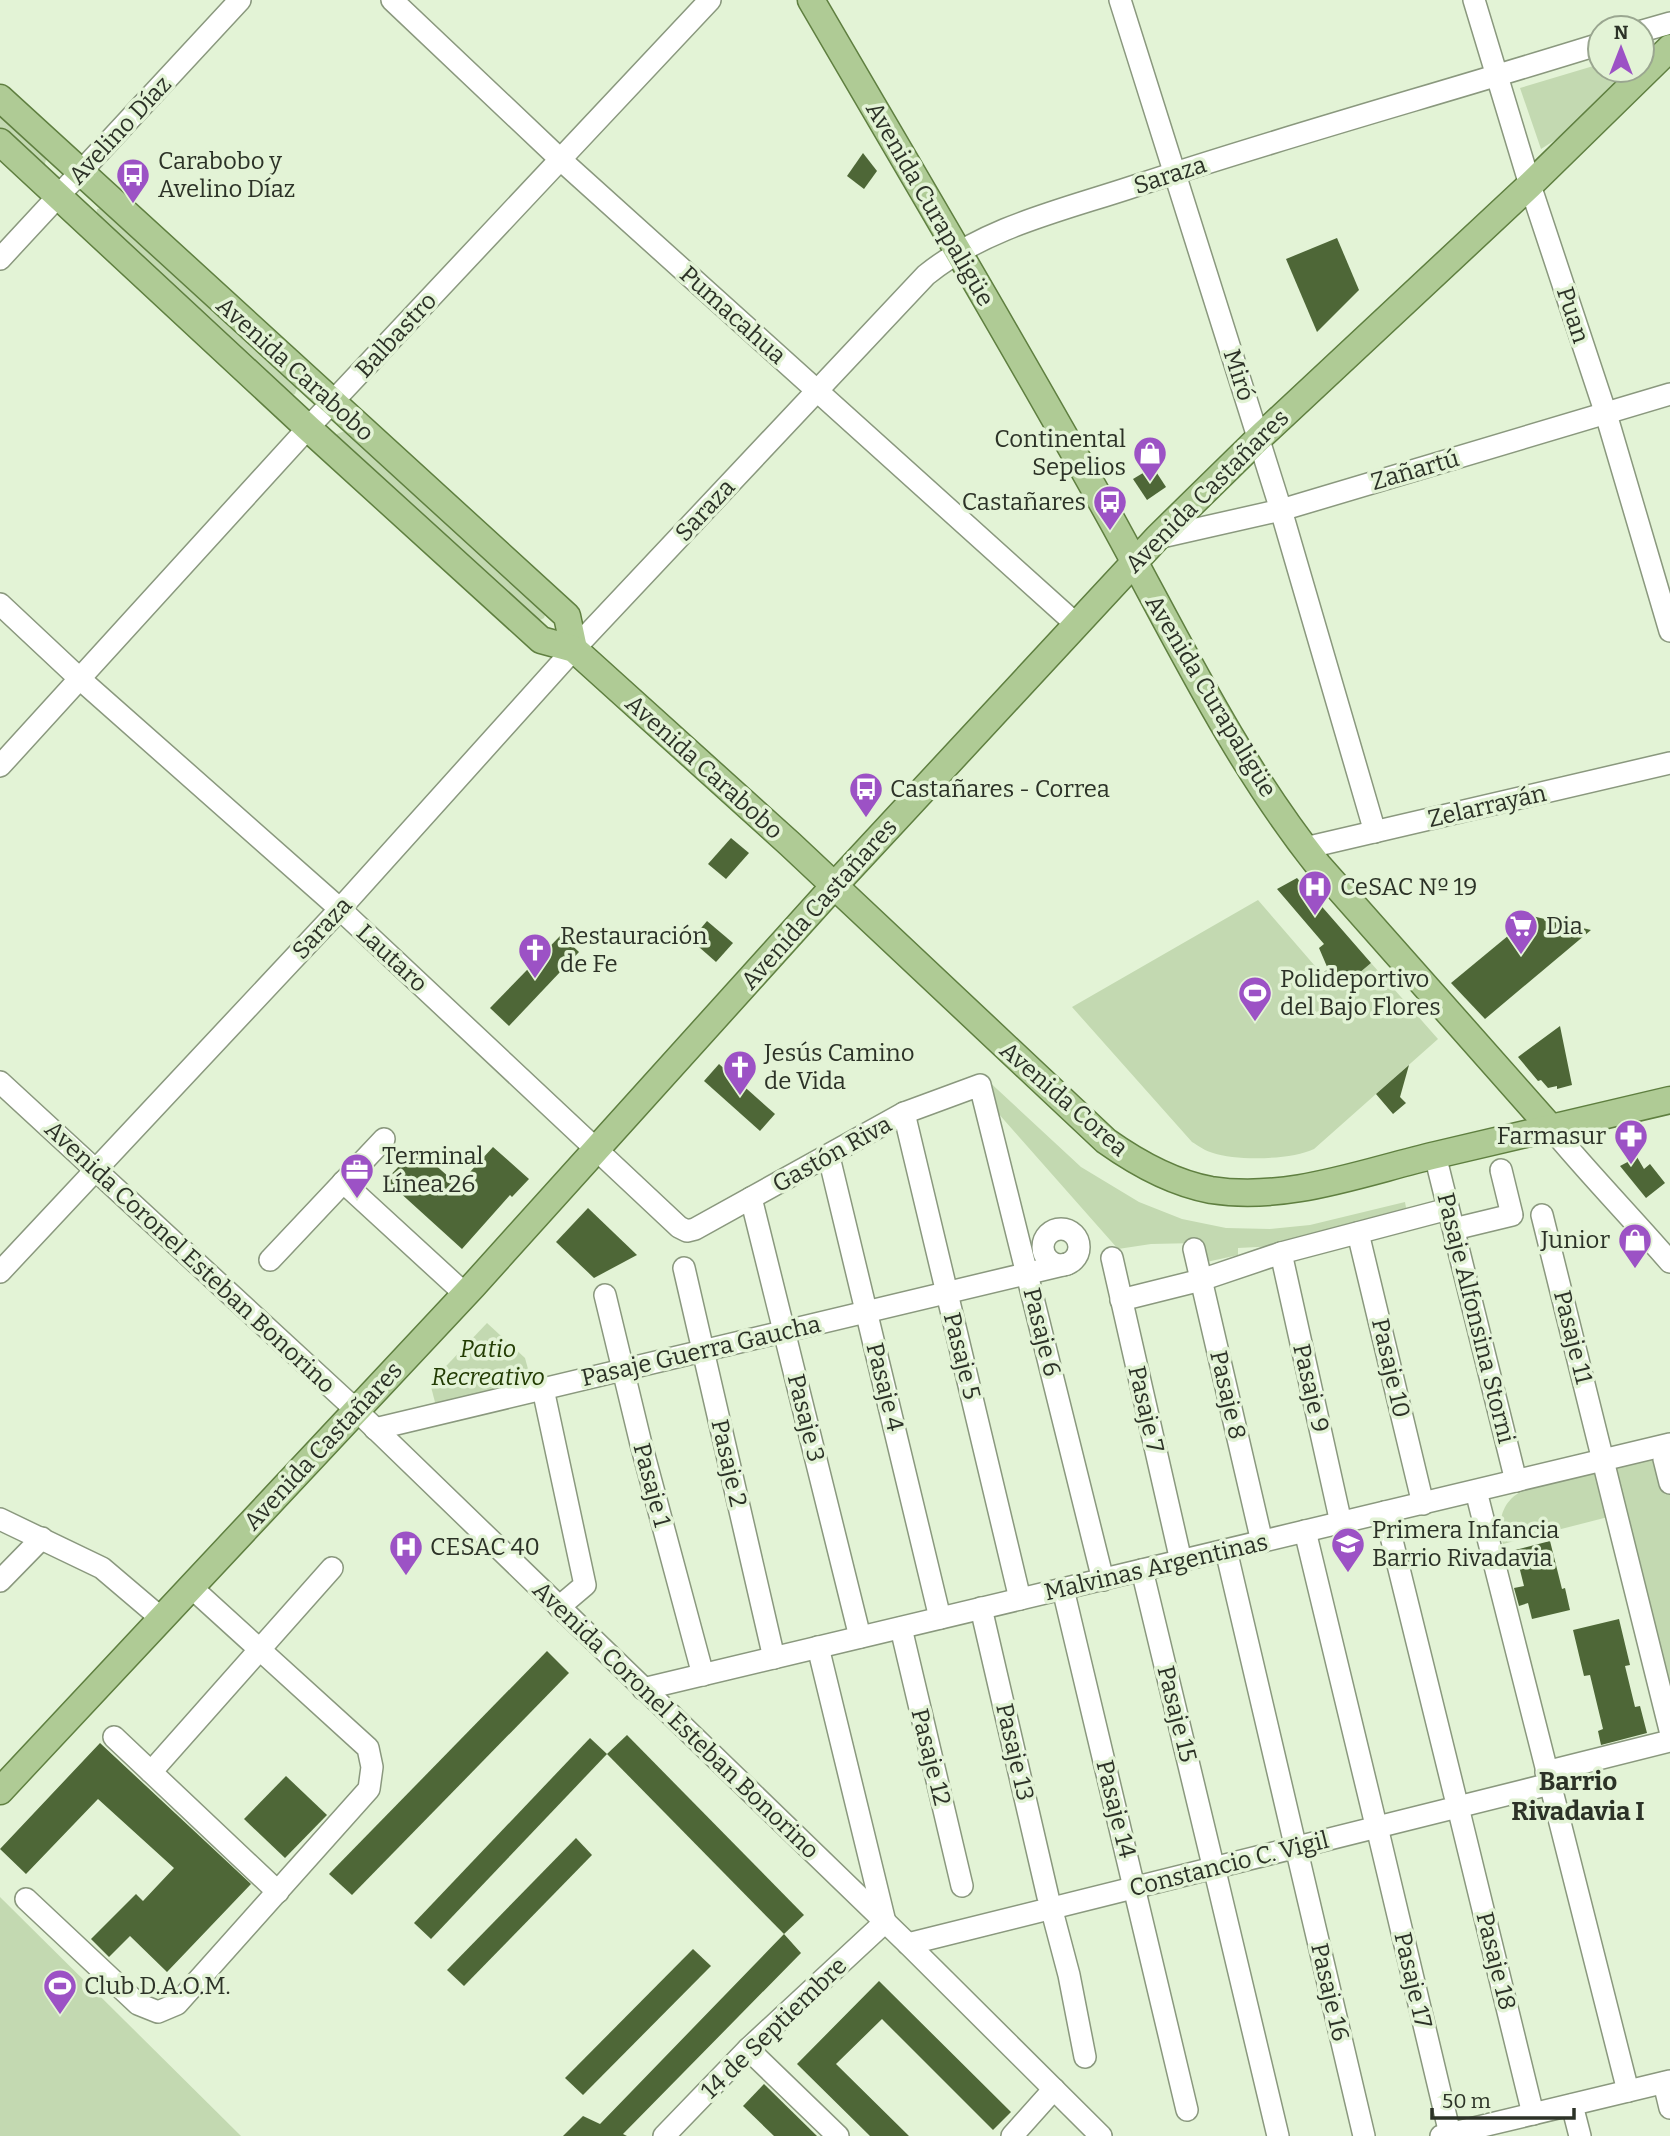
<svg xmlns="http://www.w3.org/2000/svg" width="1670" height="2136" font-family="Bitter,serif">
<style>
.green{fill:#c3d9b1}
.building{fill:#4e6737}
.lines{fill:none;stroke-linecap:round;stroke-linejoin:round}
.minor-casing{stroke:#8a987e;stroke-width:24}
.major-casing{stroke:#5f7f40;stroke-width:29}
.minor{stroke:#fff;stroke-width:21}
.major{stroke:#afcb95;stroke-width:26}
.labels{text-anchor:middle;stroke-width:7;stroke-linejoin:round;paint-order:stroke}
.street-label{font-size:24px;fill:#2c3227;stroke:#e3f3d6}
.poi-label{font-size:24px;fill:#2c3227;stroke:#e3f3d6;text-anchor:start}
.park-label{font-size:24px;font-style:italic;fill:#233c03;stroke:#e3f3d6}
.neighbourhood-label{font-size:26px;font-weight:bold;fill:#2c3227;stroke:#e3f3d6}
</style>
<rect width="100%" height="100%" fill="#e3f3d6"/>
<g class="green">
<polygon points="1670,42 1670,67 1541,149 1520,88 1600,64 1600,70 1642,70 1642,51"/>
<polygon points="0,106 48,150 45,164 37,166 0,131"/>
<polygon points="106,207 299,381 295,394 286,397 96,218 97,209"/>
<polygon points="345,431 547,609 544,618 536,622 334,443 337,434"/>
<path d="M1258,900L1334,988L1339,990L1371,963L1438,1039L1314,1149C1291,1160 1237,1161 1213,1153C1205,1151 1199,1146 1192,1142L1072,1007Z"/>
<polygon points="984,1077 1081,1167 1139,1202 1182,1219 1226,1228 1270,1229 1310,1225 1405,1202 1407,1213 1275,1246 1238,1248 1238,1255 1202,1263 1197,1243 1151,1244 1118,1249 997,1112"/>
<polygon points="487,1323 525,1358 531,1380 436,1406 430,1383"/>
<path d="M1670,1453V1745L1608,1517L1503,1544C1497,1522 1501,1501 1524,1490Z"/>
<polygon points="0,1897 241,2136 0,2136"/>
</g>
<g class="building">
<polygon points="863,153 877,171 864,189 847,176"/>
<polygon points="1337,238 1359,290 1317,332 1286,259"/>
<polygon points="1153,467 1166,487 1147,500 1133,479"/>
<polygon points="731,838 749,853 726,879 708,864"/>
<polygon points="1297,878 1371,963 1339,990 1324,972 1328,969 1319,948 1324,944 1277,889"/>
<polygon points="1532,916 1591,930 1485,1019 1451,983"/>
<polygon points="707,921 733,943 716,962 691,940"/>
<polygon points="561,935 579,952 509,1026 490,1008"/>
<polygon points="1560,1026 1572,1085 1557,1089 1557,1086 1548,1088 1541,1080 1538,1081 1518,1057"/>
<polygon points="719,1064 775,1114 760,1131 704,1081"/>
<polygon points="1409,1065 1400,1097 1406,1103 1393,1114 1376,1094"/>
<polygon points="493,1147 529,1179 512,1197 510,1195 462,1249 386,1180 416,1148 458,1185"/>
<polygon points="1637,1157 1644,1169 1650,1164 1665,1183 1646,1198 1620,1166"/>
<polygon points="588,1208 637,1255 594,1278 556,1242"/>
<polygon points="1550,1541 1562,1589 1565,1588 1570,1610 1532,1619 1528,1603 1519,1606 1514,1588 1524,1586 1515,1550"/>
<polygon points="1619,1619 1630,1665 1625,1666 1635,1707 1640,1706 1647,1733 1601,1745 1598,1731 1603,1729 1590,1675 1584,1676 1573,1630"/>
<polygon points="547,1651 569,1673 352,1895 329,1874"/>
<polygon points="627,1735 804,1915 784,1934 607,1754"/>
<polygon points="590,1738 607,1754 431,1939 414,1923"/>
<polygon points="100,1743 251,1884 167,1972 130,1936 109,1957 91,1939 136,1894 143,1901 174,1868 98,1799 26,1874 0,1849"/>
<polygon points="286,1776 327,1815 285,1858 244,1819"/>
<polygon points="576,1838 592,1855 464,1986 447,1970"/>
<polygon points="784,1934 801,1953 623,2134 627,2136 563,2136 583,2116 600,2124"/>
<polygon points="693,1949 711,1966 583,2095 565,2078"/>
<polygon points="879,1981 1011,2112 993,2130 882,2019 836,2064 909,2136 870,2136 797,2064"/>
<polygon points="764,2084 817,2136 774,2136 743,2106"/>
</g>
<g class="lines">
<g class="minor-casing">
<g id="minor">
<polyline points="392,0 561,160 1077,625"/>
<polyline points="1120,0 1281,510 1375,832"/>
<polyline points="1474,0 1530,185 1606,414 1670,631"/>
<polyline points="1642,31 1670,23"/>
<polyline points="0,259 240,0"/>
<polyline points="1157,538 1281,510 1670,394"/>
<polyline points="0,604 80,679 340,909 679,1227 687,1231 695,1229 904,1113 980,1085 1103,1580"/>
<polyline points="0,766 308,428 710,0"/>
<polyline points="1305,848 1670,763"/>
<polyline points="0,1082 356,1410 908,1944 1101,2136"/>
<polyline points="904,1113 1020,1599"/>
<path d="M1551,1128C1589,1174 1631,1217 1670,1262"/>
<polyline points="1435,1155 1516,1481"/>
<polyline points="829,1157 940,1618"/>
<polyline points="343,1182 465,1294"/>
<polyline points="751,1198 860,1637"/>
<polyline points="1542,1215 1670,1730"/>
<circle cx="1061" cy="1247" r="18"/>
<polyline points="1454,1229 1512,1215 1501,1170"/>
<polyline points="1358,1233 1423,1504"/>
<polyline points="1194,1249 1262,1542"/>
<polyline points="1281,1253 1341,1523"/>
<polyline points="1112,1258 1181,1561"/>
<polyline points="270,1260 384,1139"/>
<polyline points="684,1268 774,1658"/>
<path d="M0,1272L340,909L574,649L926,275C984,228 1059,211 1129,188C1285,136 1443,93 1600,44"/>
<polyline points="605,1295 641,1444 703,1675"/>
<polyline points="1121,1300 1201,1280 1281,1253 1448,1209"/>
<polyline points="543,1389 585,1585 559,1607"/>
<polyline points="375,1429 1067,1264"/>
<polyline points="1664,1459 1670,1483"/>
<polyline points="1476,1491 1628,2091"/>
<polyline points="1385,1512 1455,1796"/>
<polyline points="0,1519 102,1568 162,1619"/>
<polyline points="1305,1531 1374,1817"/>
<polyline points="1226,1550 1293,1836"/>
<polyline points="1142,1570 1211,1857"/>
<polyline points="0,1581 42,1538"/>
<polyline points="1063,1589 1187,2110"/>
<polyline points="981,1608 1048,1897"/>
<polyline points="901,1628 962,1886"/>
<polyline points="643,1689 1670,1444"/>
<polyline points="114,1737 278,1892"/>
<polyline points="151,1772 332,1568"/>
<polyline points="1546,1772 1670,1741"/>
<polyline points="1458,1807 1533,2114"/>
<polyline points="1377,1827 1450,2134"/>
<polyline points="1296,1847 1364,2136"/>
<polyline points="1214,1867 1278,2136"/>
<polyline points="26,1899 138,2004 158,2012 177,2004 369,1789 372,1767 368,1748 192,1588"/>
<polyline points="1051,1907 1069,1975 1085,2057"/>
<polyline points="908,1944 1550,1784"/>
<polyline points="748,2049 838,2136"/>
<polyline points="1664,2083 1670,2108"/>
<polyline points="1572,2105 1580,2136"/>
<polyline points="664,2136 748,2049 885,1922 818,1647"/>
<polyline points="1012,2136 1054,2089"/>
<polyline points="1441,2136 1670,2081"/>
</g>
</g>
<g class="major-casing">
<g id="major">
<path d="M811,0C913,175 1017,349 1115,526C1178,641 1236,762 1318,865L1551,1128"/>
<polyline points="0,98 567,616 574,649"/>
<path d="M0,142L308,428L541,640L574,649L790,844L1106,1141C1137,1163 1173,1183 1211,1190C1288,1202 1363,1172 1436,1155C1514,1136 1592,1118 1670,1100"/>
<polyline points="0,1791 473,1286 834,886 1157,538 1259,438 1530,185 1670,48"/>
</g>
</g>
<use href="#minor" class="minor"/>
<use href="#major" class="major"/>
</g>
<defs>
<g id="bus-pin" transform="scale(1.75)"><path d="M0 17L-7.5 6A9.5 9.5 0 1 1 7.5 6Z" fill="#9c52c5" stroke="#e3f3d6"/><path d="M-5-6H5V4H4V6H2V4H-2V6H-4V4H-5ZM-3.5-4V0h7V-4ZM-3.5 1.2v1.5H-2V1.2ZM2 1.2v1.5H3.5V1.2Z" fill="#fff"/></g>
<g id="shop-pin" transform="scale(1.75)"><path d="M0 17L-7.5 6A9.5 9.5 0 1 1 7.5 6Z" fill="#9c52c5" stroke="#e3f3d6"/><path d="M-5-2.5h2.3a2.7 3.5 0 0 1 5.4 0H5L5.5 6h-11ZM-1.5-2.5h3a1.5 2.3 0 0 0-3 0Z" fill="#fff"/></g>
<g id="hospital-pin" transform="scale(1.75)"><path d="M0 17L-7.5 6A9.5 9.5 0 1 1 7.5 6Z" fill="#9c52c5" stroke="#e3f3d6"/><path d="M-5-5h3v3.5h4V-5h3V5h-3V1.5h-4V5h-3Z" fill="#fff"/></g>
<g id="supermarket-pin" transform="scale(1.75)"><path d="M0 17L-7.5 6A9.5 9.5 0 1 1 7.5 6Z" fill="#9c52c5" stroke="#e3f3d6"/><path d="M-6-5.5h2.5l.6 2H6L4.5 2H-2.5L-4.4-4H-6ZM-1.5 3.2a1.3 1.3 0 1 0 .1 0ZM3 3.2a1.3 1.3 0 1 0 .1 0Z" fill="#fff"/></g>
<g id="church-pin" transform="scale(1.75)"><path d="M0 17L-7.5 6A9.5 9.5 0 1 1 7.5 6Z" fill="#9c52c5" stroke="#e3f3d6"/><path d="M-1.2-6h2.4v3.5h3.3v2.4h-3.3V6h-2.4V-.1h-3.3v-2.4h3.3Z" fill="#fff"/></g>
<g id="stadium-pin" transform="scale(1.75)"><path d="M0 17L-7.5 6A9.5 9.5 0 1 1 7.5 6Z" fill="#9c52c5" stroke="#e3f3d6"/><path d="M0-5a6.5 5 0 1 0 0 10a6.5 5 0 1 0 0-10ZM-3.5-1.8h7v3.6h-7Z" fill="#fff"/></g>
<g id="pharmacy-pin" transform="scale(1.75)"><path d="M0 17L-7.5 6A9.5 9.5 0 1 1 7.5 6Z" fill="#9c52c5" stroke="#e3f3d6"/><path d="M-2-6h4v4h4v4h-4v4h-4v-4h-4v-4h4Z" fill="#fff"/></g>
<g id="office-pin" transform="scale(1.75)"><path d="M0 17L-7.5 6A9.5 9.5 0 1 1 7.5 6Z" fill="#9c52c5" stroke="#e3f3d6"/><path d="M-6-3h4V-5.5h4V-3h4V5H-6ZM-1-4.5V-3h2v-1.5ZM-6 0V1H6V0Z" fill="#fff"/></g>
<g id="school-pin" transform="scale(1.75)"><path d="M0 17L-7.5 6A9.5 9.5 0 1 1 7.5 6Z" fill="#9c52c5" stroke="#e3f3d6"/><path d="M0-5L7-2L0 1L-7-2ZM-4 1L0 2.5L4 1V4Q0 6-4 4Z" fill="#fff"/></g>
</defs>
<g fill-rule="evenodd">
<use href="#bus-pin" x="133" y="175"/>
<use href="#shop-pin" x="1150" y="453"/>
<use href="#bus-pin" x="1110" y="502"/>
<use href="#bus-pin" x="866" y="789"/>
<use href="#hospital-pin" x="1315" y="887"/>
<use href="#supermarket-pin" x="1521" y="926"/>
<use href="#church-pin" x="535" y="950"/>
<use href="#stadium-pin" x="1255" y="993"/>
<use href="#church-pin" x="740" y="1067"/>
<use href="#pharmacy-pin" x="1631" y="1136"/>
<use href="#office-pin" x="357" y="1170"/>
<use href="#shop-pin" x="1635" y="1240"/>
<use href="#school-pin" x="1348" y="1544"/>
<use href="#hospital-pin" x="406" y="1547"/>
<use href="#stadium-pin" x="60" y="1986"/>
</g>
<g class="labels">
<g class="street-label">
<text transform="translate(120 130) rotate(-47)" y="8">Avelino Díaz</text>
<text transform="translate(1170 175) rotate(-18)" y="8">Saraza</text>
<text transform="translate(930 204) rotate(60)" y="8">Avenida Curapaligüe</text>
<text transform="translate(733 315) rotate(42)" y="8">Pumacahua</text>
<text transform="translate(1573 315) rotate(72)" y="8">Puan</text>
<text transform="translate(396 335) rotate(-47)" y="8">Balbastro</text>
<text transform="translate(295 369) rotate(42)" y="8">Avenida Carabobo</text>
<text transform="translate(1239 375) rotate(72)" y="8">Miró</text>
<text transform="translate(1415 470) rotate(-16)" y="8">Zañartú</text>
<text transform="translate(1207 491) rotate(-45)" y="8">Avenida Castañares</text>
<text transform="translate(705 510) rotate(-47)" y="8">Saraza</text>
<text transform="translate(1211 696) rotate(59)" y="8">Avenida Curapaligüe</text>
<text transform="translate(704 767) rotate(42)" y="8">Avenida Carabobo</text>
<text transform="translate(1487 806) rotate(-13)" y="8">Zelarrayán</text>
<text transform="translate(819 904) rotate(-48)" y="8">Avenida Castañares</text>
<text transform="translate(322 928) rotate(-47)" y="8">Saraza</text>
<text transform="translate(392 958) rotate(43)" y="8">Lautaro</text>
<text transform="translate(1064 1099) rotate(41)" y="8">Avenida Corea</text>
<text transform="translate(832 1154) rotate(-29)" y="8">Gastón Riva</text>
<text transform="translate(190 1257) rotate(43)" y="8">Avenida Coronel Esteban Bonorino</text>
<text transform="translate(1476 1318) rotate(76)" y="8">Pasaje Alfonsina Storni</text>
<text transform="translate(1042 1332) rotate(76)" y="8">Pasaje 6</text>
<text transform="translate(1573 1337) rotate(76)" y="8">Pasaje 11</text>
<text transform="translate(701 1351) rotate(-13)" y="8">Pasaje Guerra Gaucha</text>
<text transform="translate(962 1356) rotate(76)" y="8">Pasaje 5</text>
<text transform="translate(1391 1368) rotate(77)" y="8">Pasaje 10</text>
<text transform="translate(885 1387) rotate(76)" y="8">Pasaje 4</text>
<text transform="translate(1311 1388) rotate(77)" y="8">Pasaje 9</text>
<text transform="translate(1228 1395) rotate(77)" y="8">Pasaje 8</text>
<text transform="translate(1146 1409) rotate(77)" y="8">Pasaje 7</text>
<text transform="translate(806 1418) rotate(76)" y="8">Pasaje 3</text>
<text transform="translate(323 1446) rotate(-47)" y="8">Avenida Castañares</text>
<text transform="translate(729 1463) rotate(77)" y="8">Pasaje 2</text>
<text transform="translate(652 1485) rotate(75)" y="8">Pasaje 1</text>
<text transform="translate(1156 1567) rotate(-13)" y="8">Malvinas Argentinas</text>
<text transform="translate(1177 1714) rotate(76)" y="8">Pasaje 15</text>
<text transform="translate(676 1720) rotate(44)" y="8">Avenida Coronel Esteban Bonorino</text>
<text transform="translate(1015 1752) rotate(77)" y="8">Pasaje 13</text>
<text transform="translate(931 1757) rotate(76)" y="8">Pasaje 12</text>
<text transform="translate(1116 1809) rotate(76)" y="8">Pasaje 14</text>
<text transform="translate(1229 1864) rotate(-14)" y="8">Constancio C. Vigil</text>
<text transform="translate(1496 1961) rotate(76)" y="8">Pasaje 18</text>
<text transform="translate(1413 1980) rotate(77)" y="8">Pasaje 17</text>
<text transform="translate(1330 1992) rotate(77)" y="8">Pasaje 16</text>
<text transform="translate(774 2028) rotate(-44)" y="8">14 de Septiembre</text>
</g>
<g class="poi-label">
<text x="158" y="169">Carabobo y<tspan x="158" dy="28">Avelino Díaz</tspan></text>
<text x="1126" y="447" text-anchor="end">Continental<tspan x="1126" dy="28">Sepelios</tspan></text>
<text x="1086" y="510" text-anchor="end">Castañares</text>
<text x="890" y="797">Castañares - Correa</text>
<text x="1340" y="895">CeSAC Nº 19</text>
<text x="1546" y="934">Dia</text>
<text x="560" y="944">Restauración<tspan x="560" dy="28">de Fe</tspan></text>
<text x="1280" y="987">Polideportivo<tspan x="1280" dy="28">del Bajo Flores</tspan></text>
<text x="764" y="1061">Jesús Camino<tspan x="764" dy="28">de Vida</tspan></text>
<text x="1606" y="1144" text-anchor="end">Farmasur</text>
<text x="382" y="1164">Terminal<tspan x="382" dy="28">Línea 26</tspan></text>
<text x="1610" y="1248" text-anchor="end">Junior</text>
<text x="1372" y="1538">Primera Infancia<tspan x="1372" dy="28">Barrio Rivadavia</tspan></text>
<text x="430" y="1555">CESAC 40</text>
<text x="84" y="1994">Club D.A.O.M.</text>
</g>
<g class="park-label">
<text x="488" y="1357">Patio<tspan x="488" dy="28">Recreativo</tspan></text>
</g>
<g class="neighbourhood-label">
<text x="1578" y="1790">Barrio<tspan x="1578" dy="30">Rivadavia I</tspan></text>
</g>
</g>
<g transform="translate(1621 49)"><circle r="33" fill="#e3f3d6" stroke="#9aa690" stroke-width="2"/>
<path d="M0-5L12 26L0 18L-12 26Z" fill="#9c52c5"/>
<text y="-10" font-size="19" font-weight="bold" text-anchor="middle" fill="#2c3227">N</text>
</g>
<path d="M1432 2108v10h142v-10" fill="none" stroke="#2c3227" stroke-width="3.5"/>
<text x="1442" y="2108" font-size="21" fill="#2c3227" stroke="#e3f3d6" stroke-width="5" paint-order="stroke">50 m</text>
</svg>
